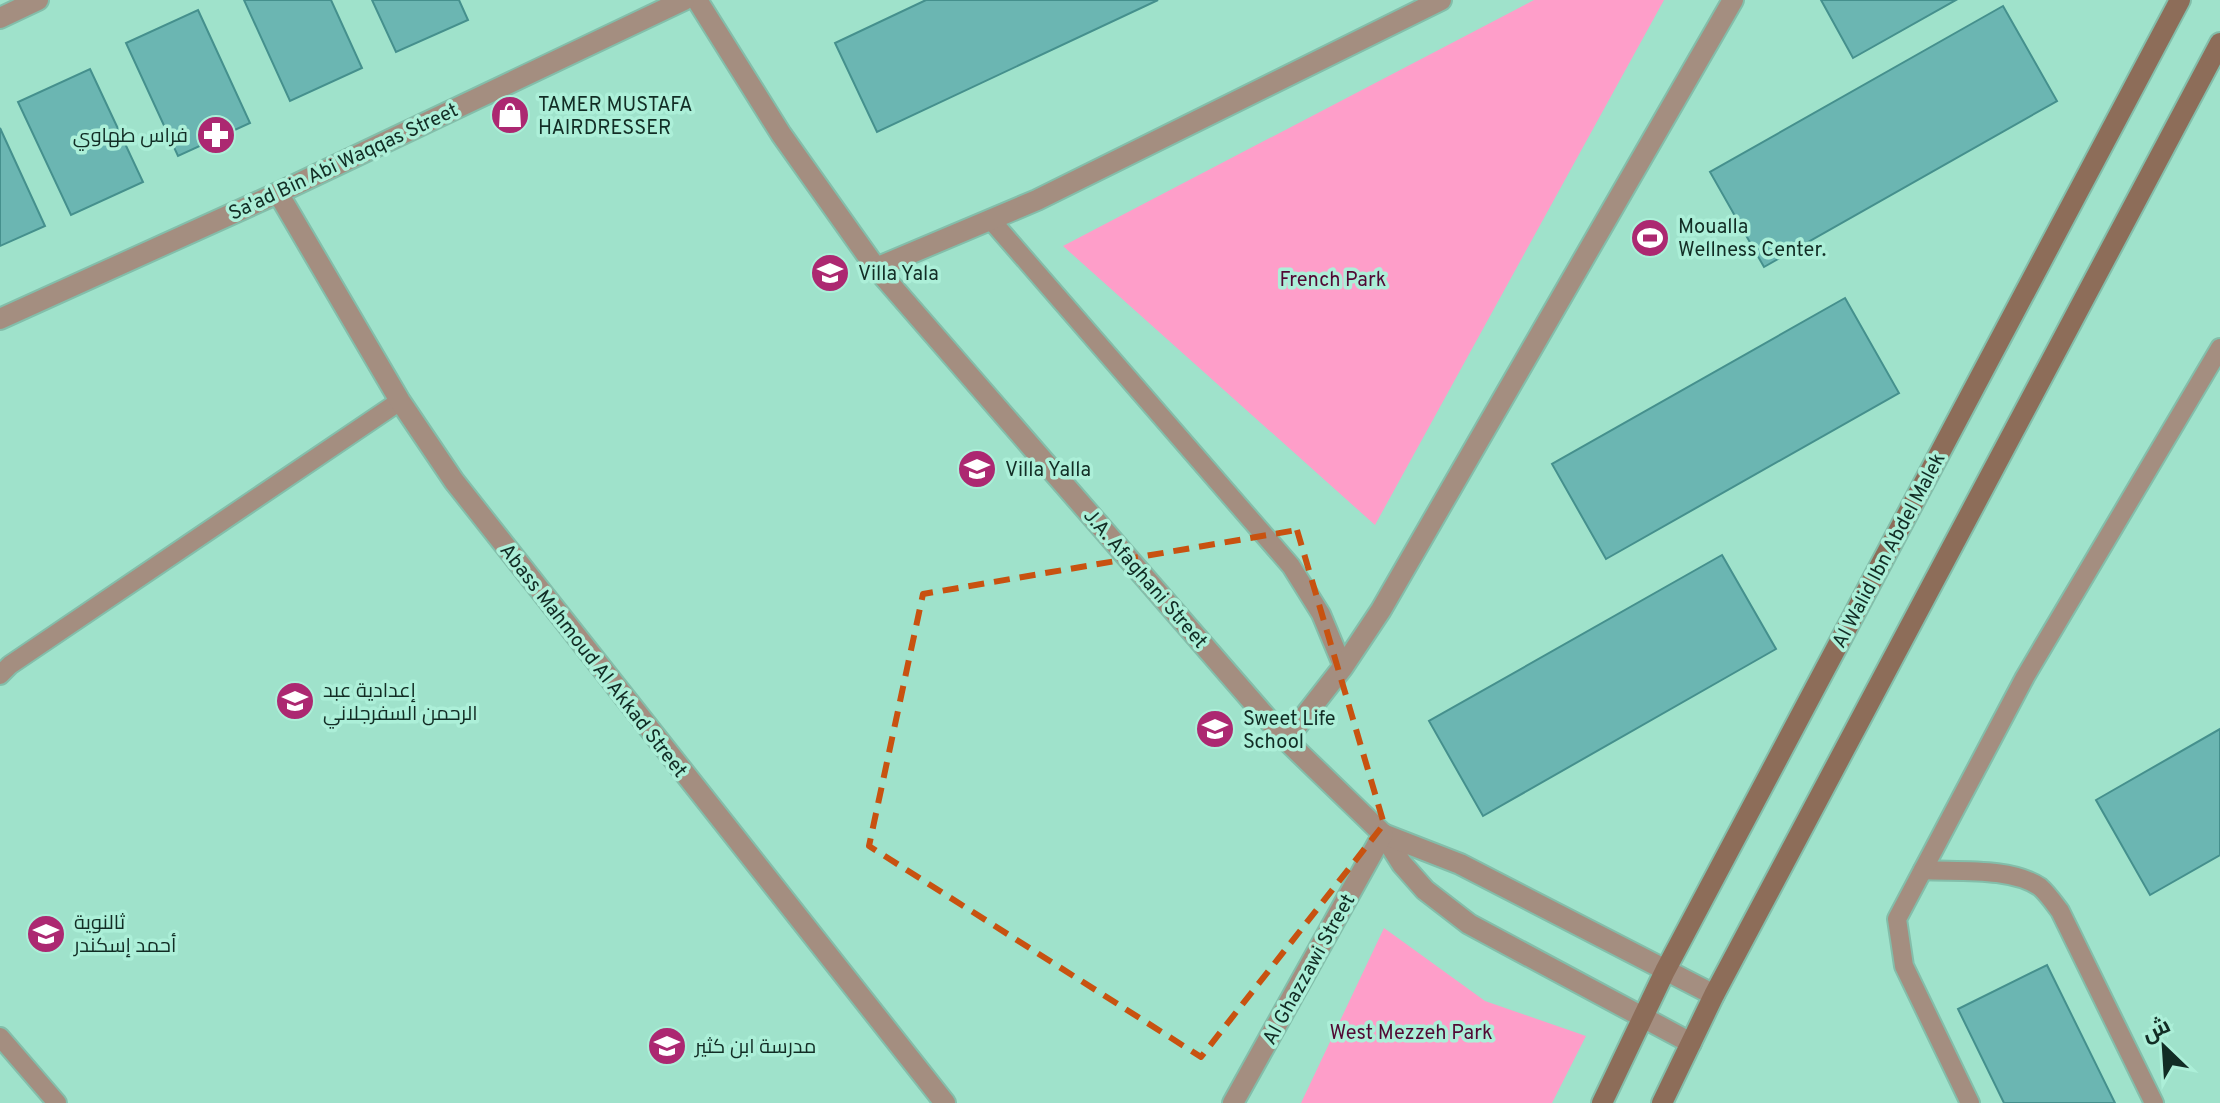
<svg xmlns="http://www.w3.org/2000/svg" width="2220" height="1103" font-family="Overpass,Cairo,sans-serif">
<style>
.green{fill:#fe9ec9}
.building{fill:#6bb6b2;stroke:#45908d;stroke-width:2}
.lines{fill:none;stroke-linecap:round;stroke-linejoin:round}
.lane-casing{stroke:#83beaa;stroke-width:22}
.street-casing{stroke:#83beaa;stroke-width:24}
.secondary-casing{stroke:#83beaa;stroke-width:24}
.lane{stroke:#a48e80;stroke-width:18}
.street{stroke:#a48e80;stroke-width:20}
.secondary{stroke:#8d6d59;stroke-width:20}
.marked{fill:none;stroke:#c85210;stroke-width:6;stroke-dasharray:16 10;stroke-linejoin:round}
.labels{text-anchor:middle;stroke-width:7;stroke-linejoin:round;paint-order:stroke}
.poi-label{font-size:20px;fill:#122d25;stroke:#acefd8;text-anchor:start}
.street-label{font-size:20px;fill:#122d25;stroke:#acefd8}
.park-label{font-size:20px;fill:#520833;stroke:#acefd8}
</style>
<rect width="100%" height="100%" fill="#9fe2cb"/>
<g class="green">
<polygon points="1534,0 1664,0 1375,525 1063,246"/>
<polygon points="1384,928 1485,1001 1586,1036 1552,1103 1301,1103"/>
</g>
<g class="building">
<polygon points="244,0 331,0 362,68 290,101"/>
<polygon points="372,0 459,0 468,20 396,52"/>
<polygon points="926,0 1158,0 877,132 835,43"/>
<polygon points="1821,0 1956,0 1853,58"/>
<polygon points="2003,6 2057,101 1764,267 1710,172"/>
<polygon points="198,10 250,123 178,156 126,43"/>
<polygon points="90,69 143,182 71,215 18,102"/>
<polygon points="0,128 45,226 0,246"/>
<polygon points="1845,298 1899,393 1606,559 1552,464"/>
<polygon points="1722,555 1776,649 1483,816 1429,721"/>
<polygon points="2220,729 2220,855 2150,895 2096,800"/>
<polygon points="2047,965 2115,1103 2004,1103 1958,1009"/>
</g>
<g class="lines">
<g class="lane-casing">
<g id="lane">
<polyline points="991,220 1291,566 1321,614 1343,667"/>
<polyline points="0,675 10,665 400,401"/>
<path d="M1923,870C1957,872 2011,867 2040,887C2047,893 2054,903 2060,911L2154,1103"/>
<polyline points="0,1037 57,1103"/>
<polyline points="1970,1103 1904,966 1897,919 2025,677 2220,348"/>
</g>
</g>
<g class="street-casing">
<g id="street">
<polyline points="697,0 781,134 876,268 1286,740 1383,834 1402,864 1425,890 1469,924 1691,1043"/>
<polyline points="0,18 38,0"/>
<polyline points="278,193 400,401 454,481 945,1103"/>
<polyline points="876,268 1037,200 1441,0"/>
<polyline points="0,319 278,193 684,0"/>
<polyline points="1286,740 1343,667 1381,610 1733,0"/>
<polyline points="1383,834 1460,864 1714,995"/>
<polyline points="1233,1103 1383,834"/>
</g>
</g>
<g class="secondary-casing">
<g id="secondary">
<polyline points="1602,1103 1665,971 2180,0"/>
<polyline points="1662,1103 1714,995 2220,43"/>
</g>
</g>
<use href="#lane" class="lane"/>
<use href="#street" class="street"/>
<use href="#secondary" class="secondary"/>
</g>
<path class="marked" d="M1297,530L1384,824L1201,1057L869,846L923,594Z"/>
<defs>
<g id="shop-disc" transform="scale(2)"><circle r="9.5" fill="#ac2871" stroke="#acefd8"/><path d="M-5-2.5h2.3a2.7 3.5 0 0 1 5.4 0H5L5.5 6h-11ZM-1.5-2.5h3a1.5 2.3 0 0 0-3 0Z" fill="#fff"/></g>
<g id="pharmacy-disc" transform="scale(2)"><circle r="9.5" fill="#ac2871" stroke="#acefd8"/><path d="M-2-6h4v4h4v4h-4v4h-4v-4h-4v-4h4Z" fill="#fff"/></g>
<g id="stadium-disc" transform="scale(2)"><circle r="9.5" fill="#ac2871" stroke="#acefd8"/><path d="M0-5a6.5 5 0 1 0 0 10a6.5 5 0 1 0 0-10ZM-3.5-1.8h7v3.6h-7Z" fill="#fff"/></g>
<g id="school-disc" transform="scale(2)"><circle r="9.5" fill="#ac2871" stroke="#acefd8"/><path d="M0-5L7-2L0 1L-7-2ZM-4 1L0 2.5L4 1V4Q0 6-4 4Z" fill="#fff"/></g>
</defs>
<g fill-rule="evenodd">
<use href="#shop-disc" x="510" y="115"/>
<use href="#pharmacy-disc" x="216" y="135"/>
<use href="#stadium-disc" x="1650" y="238"/>
<use href="#school-disc" x="830" y="273"/>
<use href="#school-disc" x="977" y="469"/>
<use href="#school-disc" x="295" y="701"/>
<use href="#school-disc" x="1215" y="729"/>
<use href="#school-disc" x="46" y="934"/>
<use href="#school-disc" x="667" y="1046"/>
</g>
<g class="labels">
<g class="poi-label">
<text x="538" y="111">TAMER MUSTAFA<tspan x="538" dy="23">HAIRDRESSER</tspan></text>
<text x="188" y="142" text-anchor="end">فراس طهاوي</text>
<text x="1678" y="233">Moualla<tspan x="1678" dy="23">Wellness Center.</tspan></text>
<text x="858" y="280">Villa Yala</text>
<text x="1005" y="476">Villa Yalla</text>
<text x="323" y="697">إعدادية عبد<tspan x="323" dy="23">الرحمن السفرجلاني</tspan></text>
<text x="1243" y="725">Sweet Life<tspan x="1243" dy="23">School</tspan></text>
<text x="74" y="929">ثالنوية<tspan x="74" dy="23">أحمد إسكندر</tspan></text>
<text x="695" y="1053">مدرسة ابن كثير</text>
</g>
<g class="street-label">
<text transform="translate(343 161) rotate(-25)" y="7">Sa'ad Bin Abi Waqqas Street</text>
<text transform="translate(1888 550) rotate(-62)" y="7">Al Walid Ibn Abdel Malek</text>
<text transform="translate(1146 578) rotate(49)" y="7">J.A. Afaghani Street</text>
<text transform="translate(594 660) rotate(52)" y="7">Abass Mahmoud Al Akkad Street</text>
<text transform="translate(1308 969) rotate(-61)" y="7">Al Ghazzawi Street</text>
</g>
<g class="park-label">
<text x="1333" y="286">French Park</text>
<text x="1411" y="1039">West Mezzeh Park</text>
</g>
</g>
<g transform="translate(2164 1047) rotate(335)" stroke="#acefd8" stroke-width="6" paint-order="stroke">
<path d="M0-6L14 30L0 20L-14 30Z" fill="#122d25"/>
<text y="-12" font-size="22" font-weight="bold" text-anchor="middle" fill="#122d25">ش</text>
</g>
</svg>
